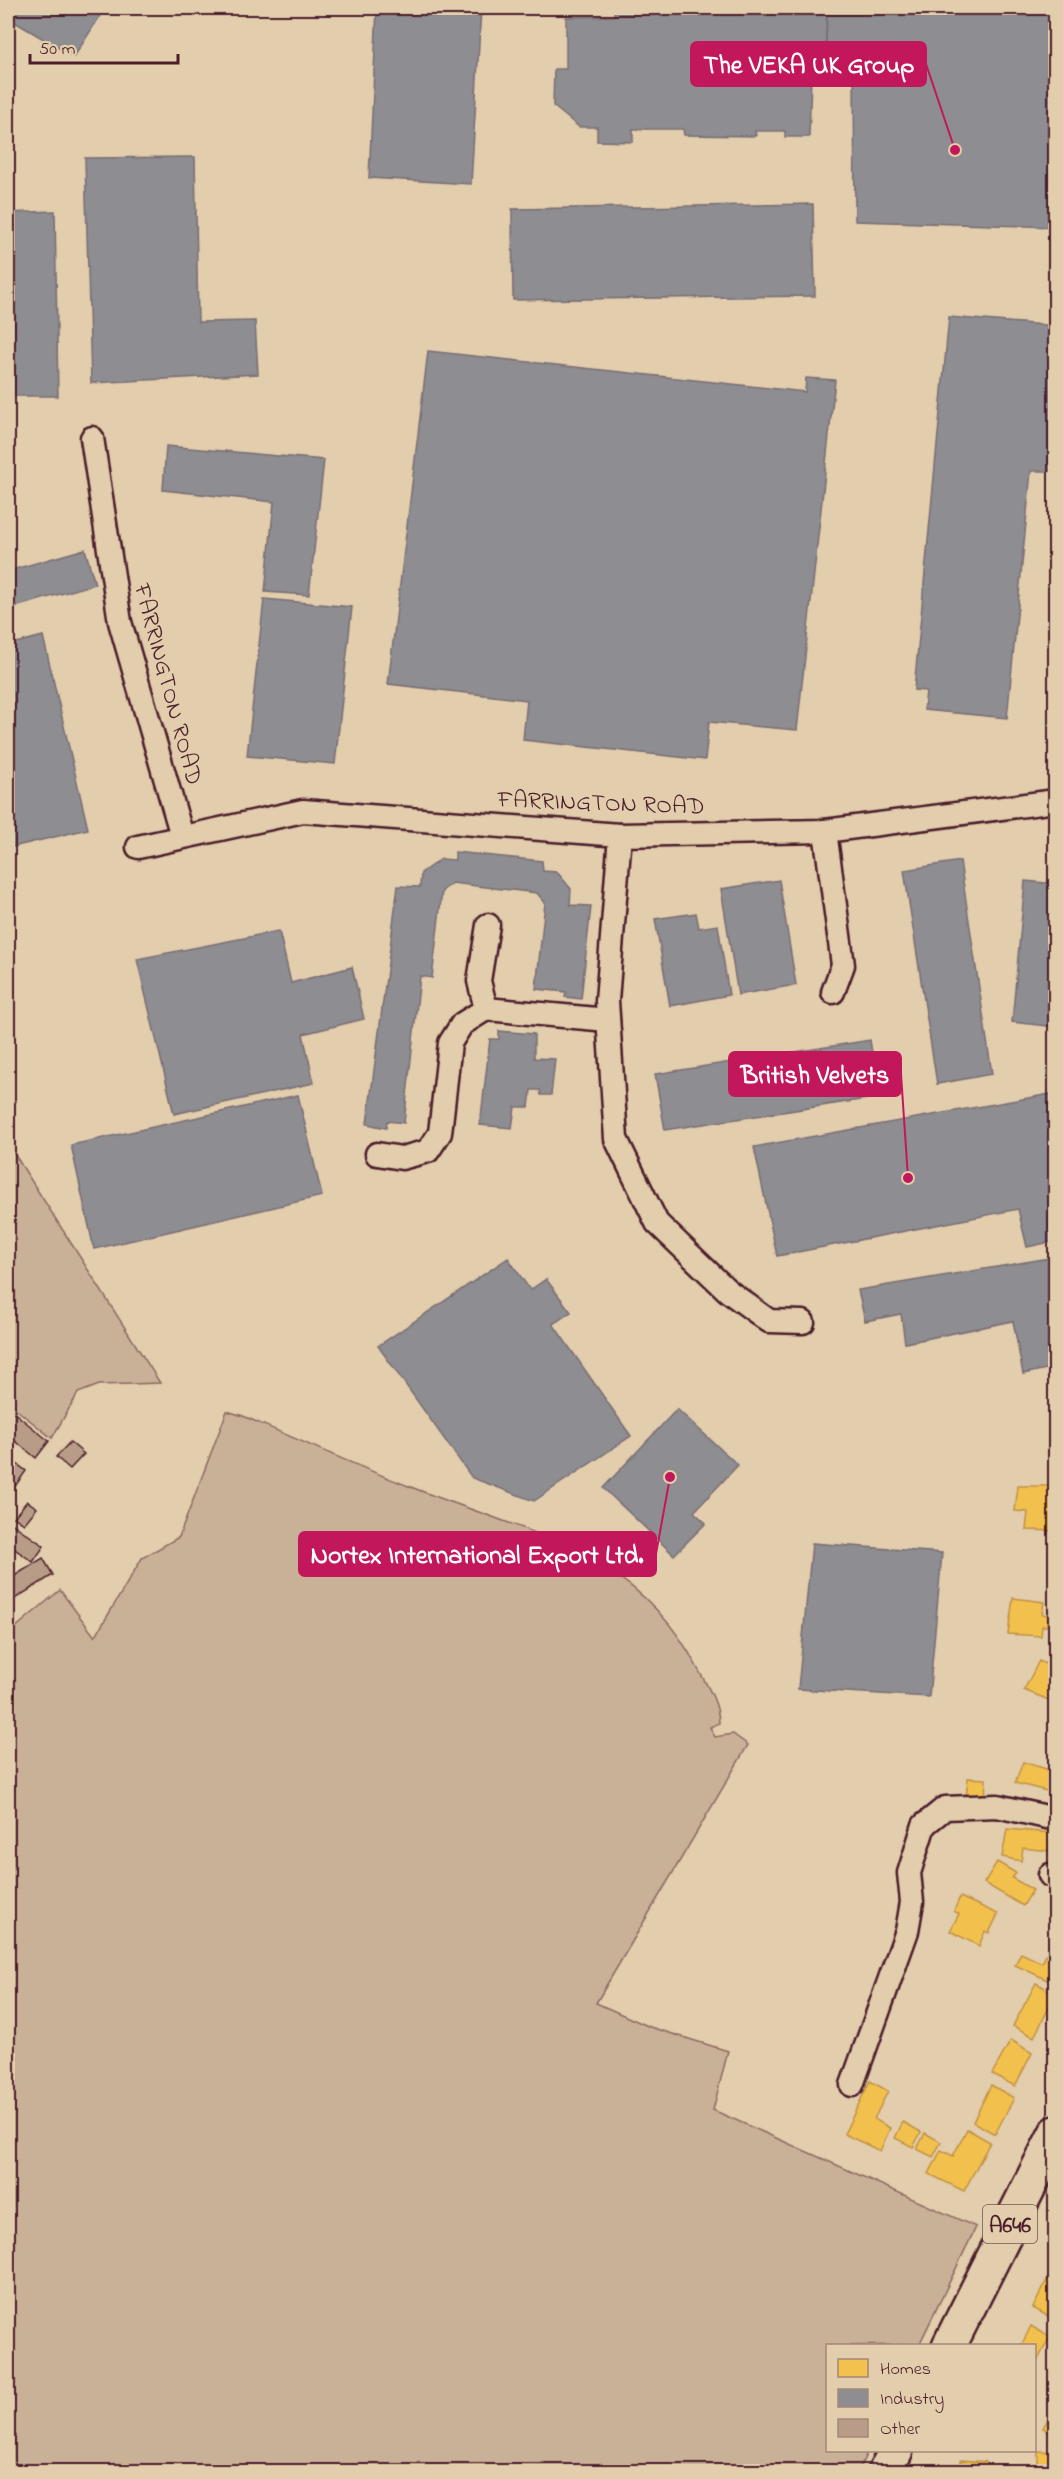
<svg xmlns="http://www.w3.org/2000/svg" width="1063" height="2479" font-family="'Indie Flower',sans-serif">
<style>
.green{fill:#c9b197;stroke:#8a6861;stroke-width:1.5}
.homes{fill:#f2c14e;stroke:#c09044;stroke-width:1.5}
.industry{fill:#8d8d92;stroke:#796c73;stroke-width:1.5}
.building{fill:#b89c88;stroke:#4a1f2b;stroke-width:1.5}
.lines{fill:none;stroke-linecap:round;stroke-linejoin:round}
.minor-casing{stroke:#4a1f2b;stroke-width:27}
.trunk-casing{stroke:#4a1f2b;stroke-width:38}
.minor{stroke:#e2cdac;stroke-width:22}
.trunk{stroke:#e2cdac;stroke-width:33}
.labels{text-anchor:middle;stroke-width:6;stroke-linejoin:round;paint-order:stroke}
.shield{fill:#e2cdac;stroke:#785352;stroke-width:1.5}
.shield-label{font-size:22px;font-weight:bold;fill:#4a1f2b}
.street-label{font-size:24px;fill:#4a1f2b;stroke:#e2cdac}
.leader{fill:none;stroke:#c2185b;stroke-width:2}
.callout-dot{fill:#c2185b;stroke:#e2cdac;stroke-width:2}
.callout{fill:#c2185b;stroke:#c2185b;stroke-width:2}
.callout-label{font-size:26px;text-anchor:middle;font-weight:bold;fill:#fff}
</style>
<rect width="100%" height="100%" fill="#e2cdac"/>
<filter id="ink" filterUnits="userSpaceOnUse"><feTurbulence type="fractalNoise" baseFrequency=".0167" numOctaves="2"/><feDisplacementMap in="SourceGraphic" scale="12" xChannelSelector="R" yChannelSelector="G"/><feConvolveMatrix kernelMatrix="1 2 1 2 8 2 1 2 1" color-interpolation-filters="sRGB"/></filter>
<g filter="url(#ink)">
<g class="green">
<polygon points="8,1144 160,1383 99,1385 78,1393 52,1438 12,1406 8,1411"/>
<path d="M227,1411L243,1416C299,1440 354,1465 411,1487C523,1532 638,1550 698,1669C707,1686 719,1703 719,1723L710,1727L715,1737L733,1734L748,1745L596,2003L650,2027L728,2051L713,2110L976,2227L919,2345L828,2346V2450L868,2451L858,2471H8V1634L60,1590L95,1637L142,1558L179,1537Z"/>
</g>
<g class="homes">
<polygon points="1018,1486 1056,1486 1056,1531 1026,1530 1028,1512 1015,1511"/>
<polygon points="1013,1598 1044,1602 1042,1614 1048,1615 1047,1626 1042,1626 1041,1636 1008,1634"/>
<polygon points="1039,1661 1056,1669 1056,1703 1024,1690"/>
<polygon points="1023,1762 1053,1771 1047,1791 1015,1783"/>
<polygon points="968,1778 986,1779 985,1798 966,1798"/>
<polygon points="1007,1829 1051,1833 1049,1851 1023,1848 1021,1861 1002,1857"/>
<polygon points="997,1862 1016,1873 1012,1878 1033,1890 1023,1906 984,1883"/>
<polygon points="960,1897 998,1914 989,1933 985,1931 979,1946 950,1931 959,1914 954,1911"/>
<polygon points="1051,1945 1056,1947 1056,1984 1015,1965 1021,1953 1042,1963"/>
<polygon points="1036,1983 1056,1994 1034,2037 1013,2026"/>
<polygon points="1011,2040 1032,2053 1015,2086 992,2074"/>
<polygon points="870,2081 888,2091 874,2119 890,2128 880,2151 844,2134"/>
<polygon points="991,2085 1014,2098 995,2134 973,2122"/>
<polygon points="903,2122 921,2132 913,2147 895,2138"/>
<polygon points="967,2129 990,2142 964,2191 929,2174 941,2150 953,2156"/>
<polygon points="925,2133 941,2142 933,2157 917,2149"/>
<polygon points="1056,2252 1056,2268 1049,2264"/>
<polygon points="1048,2278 1056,2281 1056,2314 1053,2319 1033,2308"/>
<polygon points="1031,2326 1050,2337 1035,2365 1034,2346 1021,2346"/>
<polygon points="1056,2404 1056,2435 1043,2428"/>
<polygon points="1038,2451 1056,2452 1056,2472 1038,2472"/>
<polygon points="961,2460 986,2462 986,2472 961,2472"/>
</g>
<g class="industry">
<polygon points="8,8 105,8 74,57 8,18"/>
<polygon points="377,8 481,8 471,184 369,178"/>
<polygon points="614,8 827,8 825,76 811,77 809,137 785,137 785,131 755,131 756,136 684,135 683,129 633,129 633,142 597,141 597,127 579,127 553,106 554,69 566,69 566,17 614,16"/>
<polygon points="827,8 1056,8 1056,227 855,221 854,79 825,76"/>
<polygon points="195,157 198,322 255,321 258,374 91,383 85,158"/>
<polygon points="813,204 815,296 513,300 512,209"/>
<polygon points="55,211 58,396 8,396 8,213"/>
<polygon points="949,317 1056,326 1056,471 1031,471 1007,718 924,710 926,691 914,690"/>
<polygon points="428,351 805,392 806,378 835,380 797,730 709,722 705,760 523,740 527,700 388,684"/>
<polygon points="166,446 324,460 309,595 265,592 274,502 163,490"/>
<polygon points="85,549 95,584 8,609 8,571"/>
<polygon points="264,599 352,607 335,764 247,756"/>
<polygon points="43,636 88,829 8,848 8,645"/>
<polygon points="455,852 542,861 543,871 557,872 571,889 570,905 591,906 581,999 565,997 566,992 536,989 545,903 537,893 452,883 442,891 432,978 420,976 404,1123 387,1121 386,1128 367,1124 398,886 420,887 421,873 441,859 455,860"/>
<polygon points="960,861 992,1074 937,1084 904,870"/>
<polygon points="779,880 796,985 738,995 721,889"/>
<polygon points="1025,881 1056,884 1056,1027 1012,1022"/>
<polygon points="696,913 699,928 718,925 729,995 670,1006 655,919"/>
<polygon points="279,931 291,983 352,967 364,1019 303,1034 314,1083 174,1114 137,959"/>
<polygon points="499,1031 534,1034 534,1058 555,1059 551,1095 541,1095 540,1090 531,1090 529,1107 515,1107 512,1128 480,1125 490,1039 499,1039"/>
<polygon points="870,1040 879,1097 665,1130 655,1074"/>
<polygon points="1056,1093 1056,1241 1027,1247 1018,1209 777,1256 754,1147"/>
<polygon points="298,1095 322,1196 94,1249 71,1145"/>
<polygon points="1056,1257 1056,1367 1023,1374 1013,1321 905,1343 901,1314 865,1321 858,1290"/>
<polygon points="508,1258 530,1290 546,1279 571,1312 553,1324 631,1436 534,1501 472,1478 378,1346"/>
<polygon points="677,1409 738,1465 694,1512 706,1523 674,1555 603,1488"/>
<polygon points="812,1543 942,1553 929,1697 798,1689"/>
</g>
<g class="building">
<polygon points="12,1411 49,1441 36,1458 8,1435 8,1417"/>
<polygon points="70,1442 84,1454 70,1469 56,1457"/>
<polygon points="8,1457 26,1471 8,1496"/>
<polygon points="27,1501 37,1508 24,1524 14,1517"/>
<polygon points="10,1522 44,1546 33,1562 8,1544 8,1526"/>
<polygon points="43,1558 53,1575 8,1603 8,1580"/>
</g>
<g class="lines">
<g class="minor-casing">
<g id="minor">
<polyline points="92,438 120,622 182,836"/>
<polyline points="825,831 843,965 833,992"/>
<polyline points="620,835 607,1001 616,1139 657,1223 728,1291 769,1321 803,1322"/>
<polyline points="138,847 303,811 620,835 825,831 1056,801"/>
<polyline points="486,1009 479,981 488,925"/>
<polyline points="377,1154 402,1158 428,1151 440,1133 450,1043 462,1024 486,1009 608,1020"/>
<polyline points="1050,1875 1056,1877"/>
<polyline points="852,2085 907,1931 912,1902 909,1873 924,1825 945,1808 997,1806 1056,1819"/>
</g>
</g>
<g class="trunk-casing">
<g id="trunk">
<polyline points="949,2346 1056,2133"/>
<polyline points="885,2472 896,2450"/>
</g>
</g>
<use href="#minor" class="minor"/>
<use href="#trunk" class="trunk"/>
</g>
</g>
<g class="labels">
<rect class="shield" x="983" y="2205" width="54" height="38" rx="4.5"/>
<g class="shield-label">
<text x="1010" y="2232">A646</text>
</g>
<g class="street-label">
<text transform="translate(169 684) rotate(75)" y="8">FARRINGTON ROAD</text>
<text transform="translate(601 802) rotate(2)" y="8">FARRINGTON ROAD</text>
</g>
</g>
<path class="leader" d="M955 150L926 64M908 1178L901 1074M670 1477L656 1554"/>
<g class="callout-dot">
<circle cx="955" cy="150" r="6"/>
<circle cx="908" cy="1178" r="6"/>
<circle cx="670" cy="1477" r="6"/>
</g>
<g class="callout">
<rect x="691" y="42" width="235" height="44" rx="6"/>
<rect x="729" y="1052" width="172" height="44" rx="6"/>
<rect x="299" y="1532" width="357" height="44" rx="6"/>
</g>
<g class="callout-label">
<text x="809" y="73">The VEKA UK Group</text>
<text x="815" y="1083">British Velvets</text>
<text x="477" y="1563">Nortex International Export Ltd.</text>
</g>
<rect width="1063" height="2479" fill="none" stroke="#e2cdac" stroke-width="30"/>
<rect x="15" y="15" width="1033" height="2449" fill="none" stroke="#4a1f2b" stroke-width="2" filter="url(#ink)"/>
<rect x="826" y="2344" width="210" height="108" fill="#e2cdac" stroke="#a58778" stroke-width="1.5"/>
<rect x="838" y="2359" width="30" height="18" fill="#f2c14e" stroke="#a58778" stroke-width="1.5"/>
<text x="880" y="2374" font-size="18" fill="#4a1f2b">Homes</text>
<rect x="838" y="2389" width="30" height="18" fill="#8d8d92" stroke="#a58778" stroke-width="1.5"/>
<text x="880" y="2404" font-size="18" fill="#4a1f2b">Industry</text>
<rect x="838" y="2419" width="30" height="18" fill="#b89c88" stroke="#a58778" stroke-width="1.5"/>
<text x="880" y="2434" font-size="18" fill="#4a1f2b">Other</text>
<path d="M30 54v9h148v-9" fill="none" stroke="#4a1f2b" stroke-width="3"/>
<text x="39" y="54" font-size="18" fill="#4a1f2b" stroke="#e2cdac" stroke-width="4.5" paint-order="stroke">50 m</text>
</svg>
